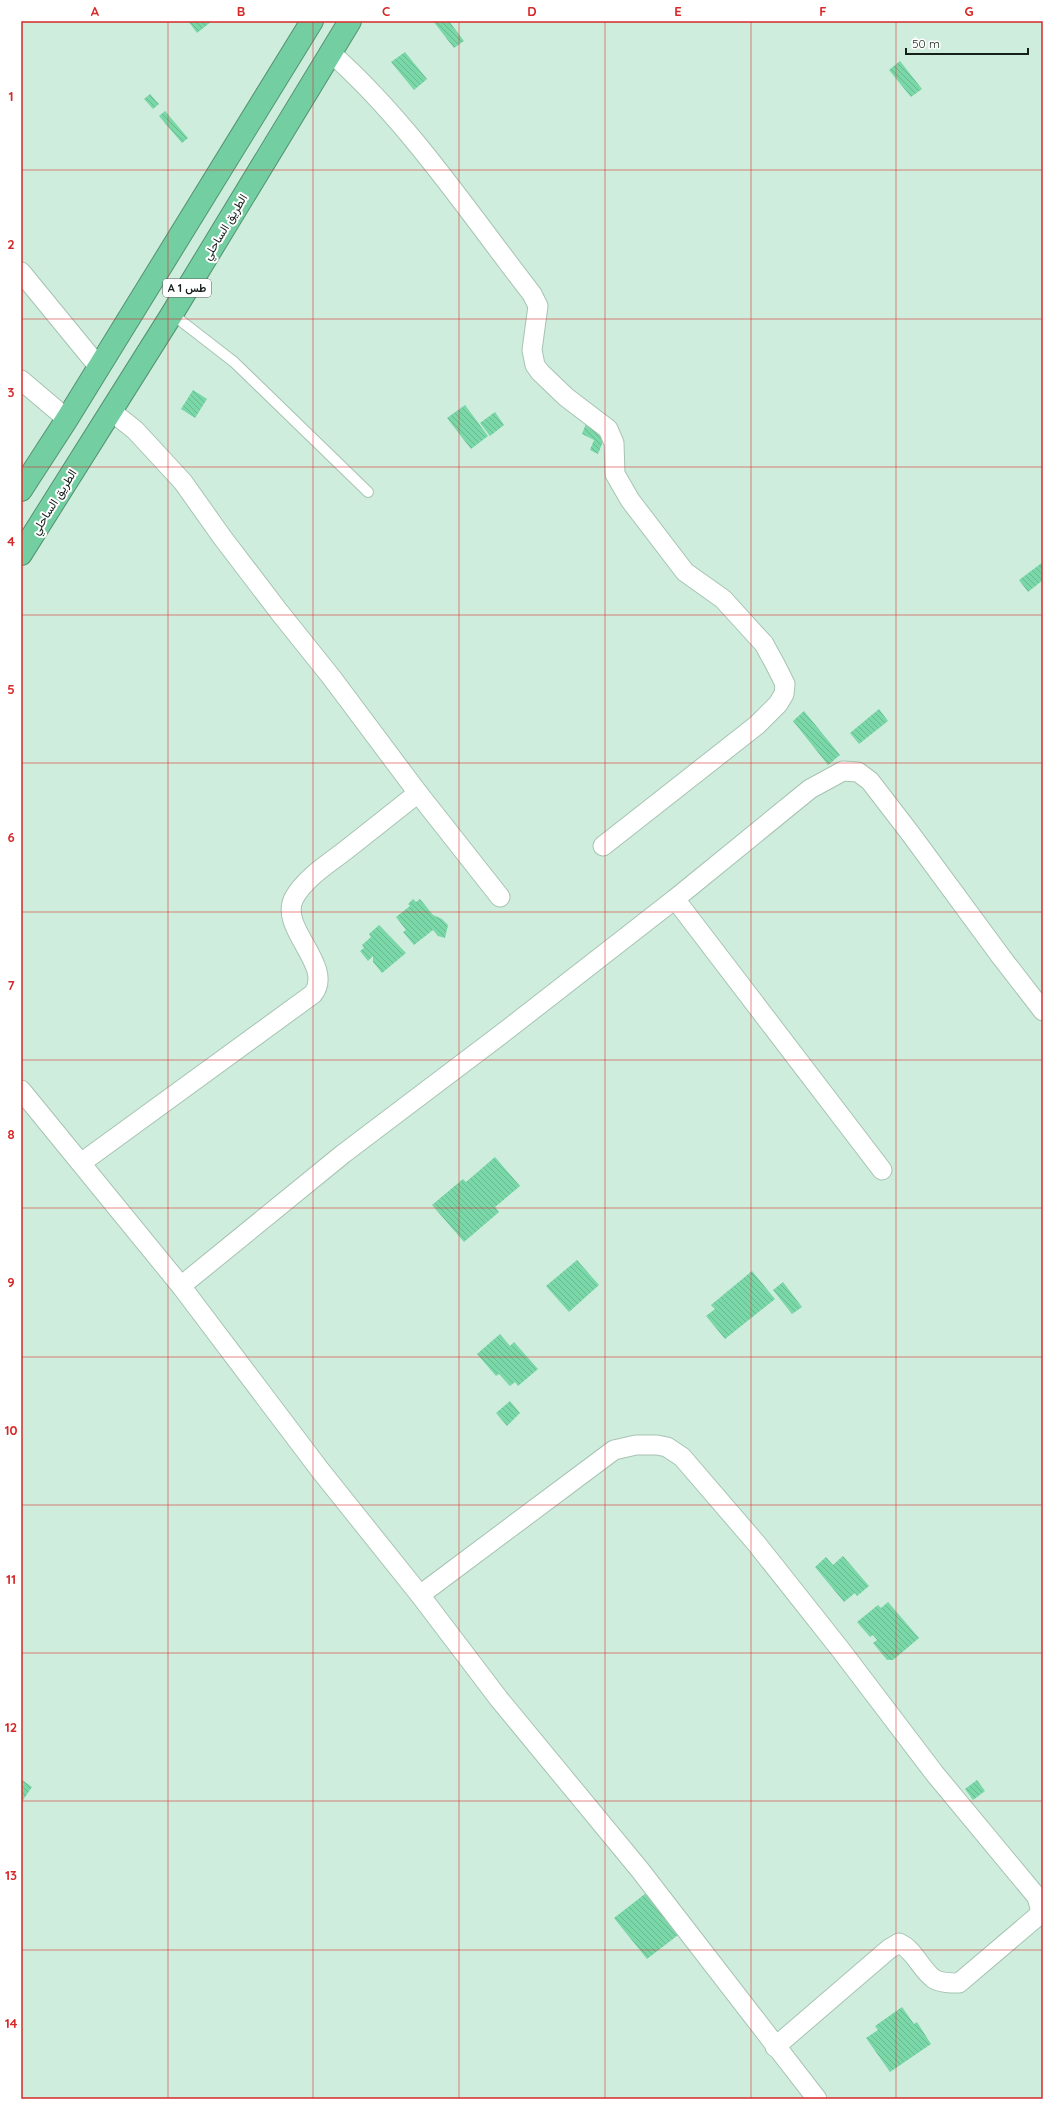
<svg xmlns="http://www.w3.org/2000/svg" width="1064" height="2120" font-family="Quicksand,Vazirmatn,sans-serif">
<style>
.building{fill:url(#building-back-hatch)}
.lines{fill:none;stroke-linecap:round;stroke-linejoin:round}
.lane-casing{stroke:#a6c3b3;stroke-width:12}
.street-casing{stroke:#a6c3b3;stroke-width:21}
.highway-casing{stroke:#529272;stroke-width:24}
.lane{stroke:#fff;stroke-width:10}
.street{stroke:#fff;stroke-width:19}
.highway{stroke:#73cfa2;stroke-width:22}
.grid{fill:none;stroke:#d62828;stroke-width:1;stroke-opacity:0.55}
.labels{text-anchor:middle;stroke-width:4;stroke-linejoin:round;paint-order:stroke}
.shield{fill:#fff;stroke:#5b635f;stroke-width:1}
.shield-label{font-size:11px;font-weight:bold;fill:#15201a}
.street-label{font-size:12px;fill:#15201a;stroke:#fff}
.neatline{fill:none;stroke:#d62828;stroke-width:1.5}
.grid-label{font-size:13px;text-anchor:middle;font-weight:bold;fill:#d62828}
</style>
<defs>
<pattern id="building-back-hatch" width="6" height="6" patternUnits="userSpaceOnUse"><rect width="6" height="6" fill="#79d7a8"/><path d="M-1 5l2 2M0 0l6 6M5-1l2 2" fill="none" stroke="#68b890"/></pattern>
</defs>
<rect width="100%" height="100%" fill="#cfeddc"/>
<g class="building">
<polygon points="188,21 212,21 197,33"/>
<polygon points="433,21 449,21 464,41 454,48"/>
<polygon points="405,52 427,79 414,90 391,62"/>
<polygon points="900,61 922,89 911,97 889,70"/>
<polygon points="150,94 159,104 153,109 144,99"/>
<polygon points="165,111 188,138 182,143 159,116"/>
<polygon points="193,390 207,399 195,418 181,409"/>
<polygon points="465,405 488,436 471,449 447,418"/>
<polygon points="495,412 504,425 490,436 480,423"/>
<polygon points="587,421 608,429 598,454 590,450 594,440 582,434"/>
<polygon points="1043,562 1043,580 1028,592 1019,580"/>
<polygon points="879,709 888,721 859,744 850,733"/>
<polygon points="804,711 840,755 828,765 793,721"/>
<polygon points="413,899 416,902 420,899 433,915 442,919 448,925 445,938 438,936 433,930 414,945 403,932 406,930 396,917 410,906 408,904"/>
<polygon points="379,925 406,953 382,973 373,962 373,956 368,961 360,951 364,948 362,945 371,937 369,934"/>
<polygon points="495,1157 520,1186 495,1207 499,1212 464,1242 432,1205 463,1179 466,1182"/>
<polygon points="577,1260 599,1285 569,1312 546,1286"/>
<polygon points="752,1271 775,1299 725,1339 706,1316 715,1309 711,1305"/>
<polygon points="783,1282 802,1307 792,1314 773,1290"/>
<polygon points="500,1334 510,1346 514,1342 538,1369 518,1386 515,1382 510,1386 499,1374 496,1376 477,1354"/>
<polygon points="510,1401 520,1413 507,1426 496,1413"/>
<polygon points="843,1556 869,1586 857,1596 855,1593 844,1602 815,1567 826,1557 833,1565"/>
<polygon points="888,1602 919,1638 893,1660 887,1660 873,1643 877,1640 873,1635 870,1637 857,1622 878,1605 881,1608"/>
<polygon points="21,1779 32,1787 21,1803"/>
<polygon points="977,1780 985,1791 973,1800 965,1789"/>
<polygon points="650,1890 682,1932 647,1959 614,1918"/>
<polygon points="902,2007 914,2024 917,2022 931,2044 890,2072 866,2038 878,2030 875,2026"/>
</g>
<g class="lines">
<g class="lane-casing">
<polyline id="lane" points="172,314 234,362 368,492"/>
</g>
<g class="street-casing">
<g id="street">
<path d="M331,53C408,121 469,213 532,294L538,306L532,350L535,365L540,372L566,397L608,429L614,443L615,474L630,500L685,572L723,599L764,644L775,664L785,684L784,694L778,704L757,725L603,846"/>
<polyline points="21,272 98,366"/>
<polyline points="21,380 67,419"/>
<polyline points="111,411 135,430 183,482 222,537 280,613 332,678 418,793 500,897"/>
<polyline points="675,899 882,1170"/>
<polyline points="21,1090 181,1286 320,1470 420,1595 499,1699 640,1870 817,2099"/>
<path d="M81,1163L313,994C335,966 278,928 294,898C305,878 328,864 346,850C370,831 394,812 418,793"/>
<polyline points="181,1286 343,1154 508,1029 675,899 810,789 843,771 858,772 870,781 910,833 1002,958 1043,1011"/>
<path d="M420,1595L614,1450L636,1445H657L667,1447L682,1457L756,1543L840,1649L935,1774L1037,1897L1040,1908L1039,1915L959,1983C951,1983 941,1983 934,1979C920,1969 915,1950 899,1943L889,1949L775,2047"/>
</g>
</g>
<g class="highway-casing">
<g id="highway">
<polyline points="21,490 67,419 312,21"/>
<polyline points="21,554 172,314 350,21"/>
</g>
</g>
<use href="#lane" class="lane"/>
<use href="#street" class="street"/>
<use href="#highway" class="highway"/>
</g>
<path class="grid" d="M168,21V2099M313,21V2099M459,21V2099M605,21V2099M751,21V2099M896,21V2099M21,170H1043M21,319H1043M21,467H1043M21,615H1043M21,763H1043M21,912H1043M21,1060H1043M21,1208H1043M21,1357H1043M21,1505H1043M21,1653H1043M21,1801H1043M21,1950H1043"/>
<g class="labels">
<rect class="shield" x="163" y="279" width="48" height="18" rx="3"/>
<g class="shield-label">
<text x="187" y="292">A 1 طس</text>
</g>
<g class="street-label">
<text transform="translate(225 227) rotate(-59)" y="4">الطريق الساحلي</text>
<text transform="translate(54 502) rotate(-58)" y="4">الطريق الساحلي</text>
</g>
</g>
<rect width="1064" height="2120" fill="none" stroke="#ffffff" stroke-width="44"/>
<path d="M906 48v6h122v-6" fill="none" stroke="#15201a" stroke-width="2"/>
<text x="912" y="48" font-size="12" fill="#15201a" stroke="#ffffff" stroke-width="3" paint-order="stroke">50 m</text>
<rect x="22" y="22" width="1020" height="2076" class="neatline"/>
<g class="grid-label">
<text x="95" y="16">A</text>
<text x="241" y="16">B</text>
<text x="386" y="16">C</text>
<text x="532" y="16">D</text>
<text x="678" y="16">E</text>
<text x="823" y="16">F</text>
<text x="969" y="16">G</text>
<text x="11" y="101">1</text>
<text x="11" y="249">2</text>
<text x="11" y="397">3</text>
<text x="11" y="546">4</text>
<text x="11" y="694">5</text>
<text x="11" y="842">6</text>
<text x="11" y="990">7</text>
<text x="11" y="1139">8</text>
<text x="11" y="1287">9</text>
<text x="11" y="1435">10</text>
<text x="11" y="1584">11</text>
<text x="11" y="1732">12</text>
<text x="11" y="1880">13</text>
<text x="11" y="2028">14</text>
</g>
</svg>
